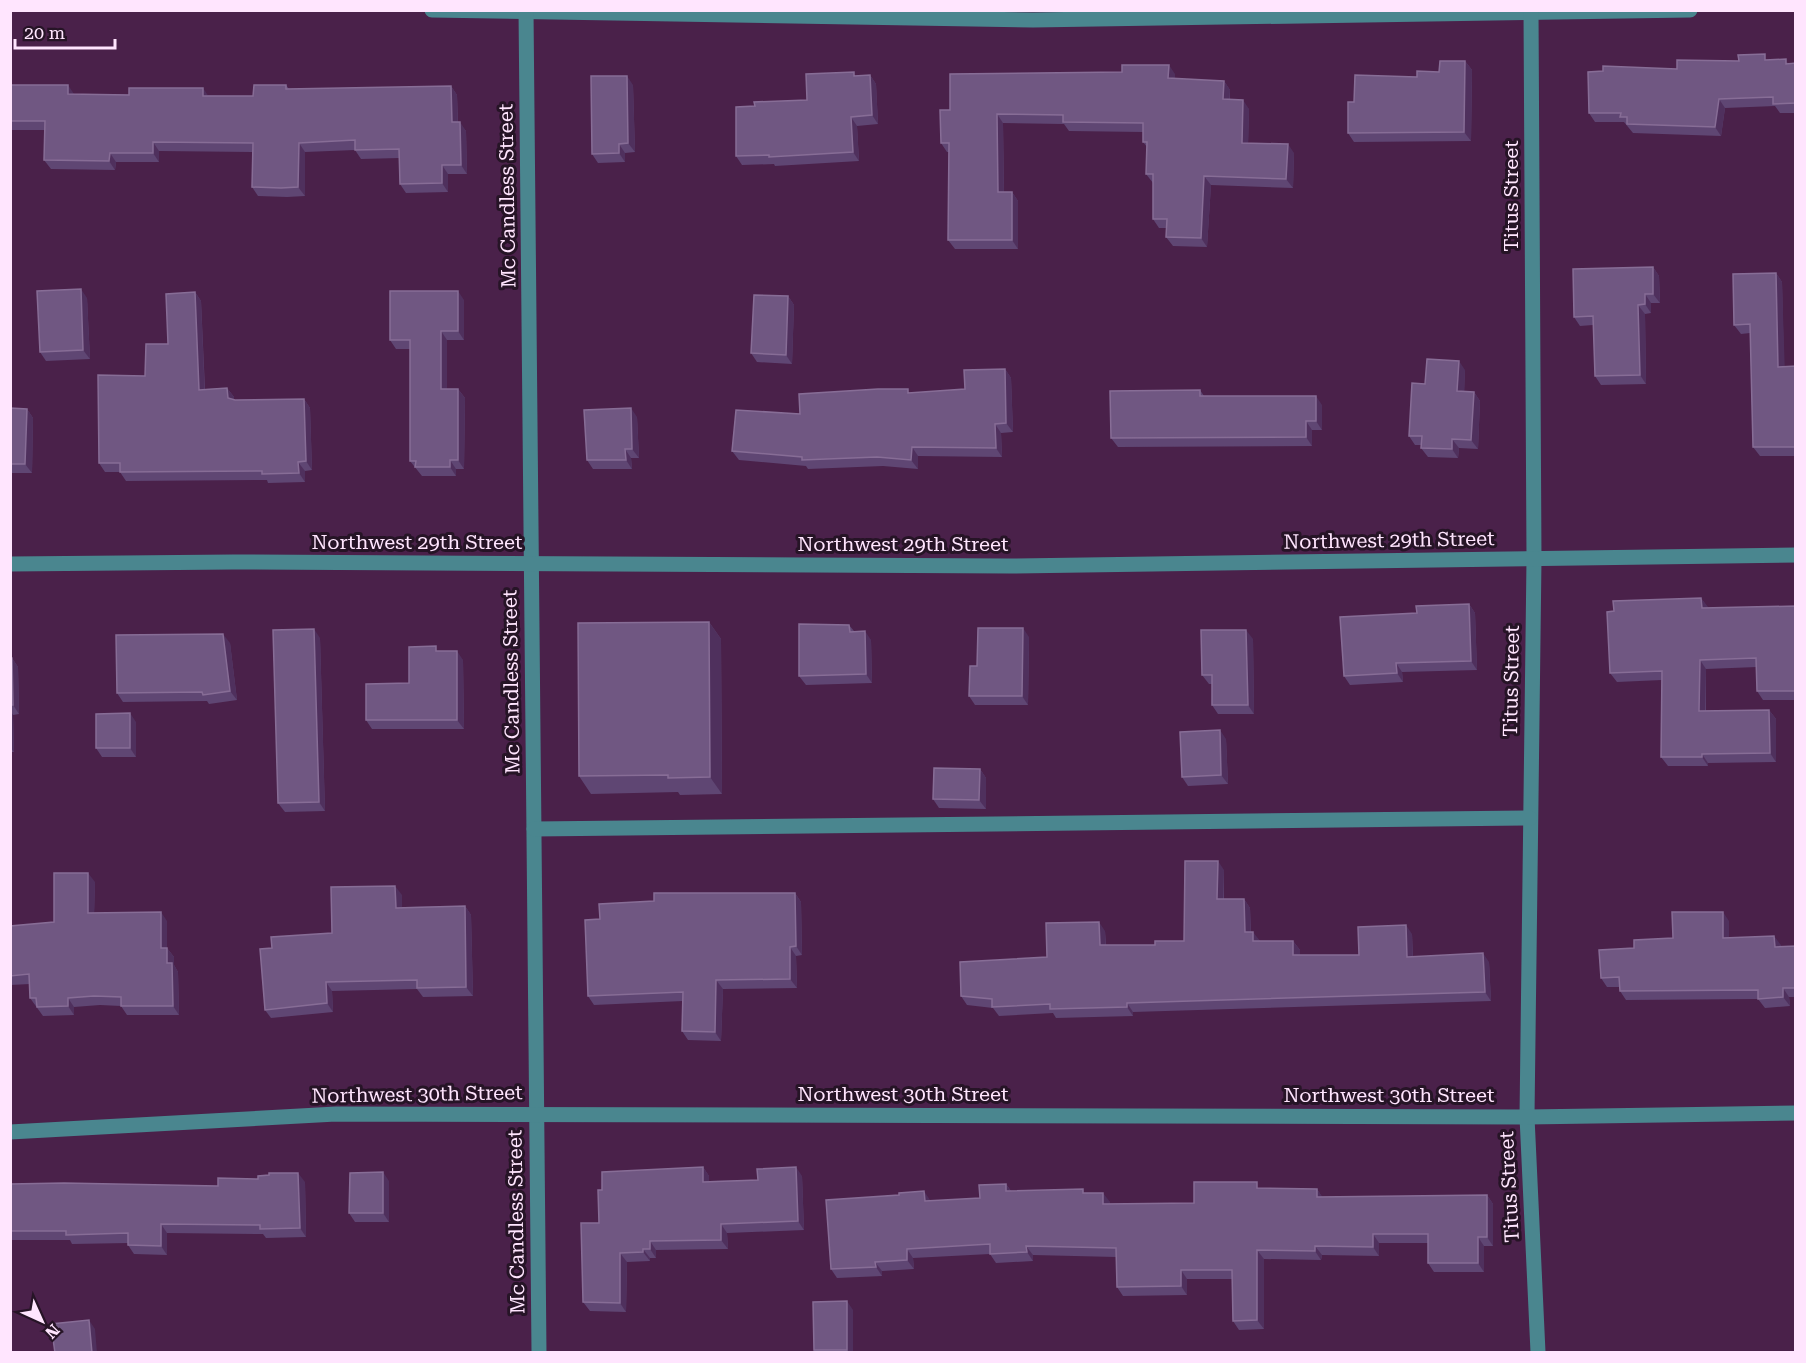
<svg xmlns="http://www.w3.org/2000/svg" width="1806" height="1363" font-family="'Roboto Serif',serif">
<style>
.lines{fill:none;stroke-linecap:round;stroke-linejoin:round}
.minor{stroke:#4a868f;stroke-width:15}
.wall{fill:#5f4673}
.shaded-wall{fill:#4f305d}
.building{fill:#705782;stroke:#876d96;stroke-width:1.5}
.labels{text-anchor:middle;stroke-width:6;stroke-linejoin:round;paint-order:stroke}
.street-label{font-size:20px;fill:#ffe5fe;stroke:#261426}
</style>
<rect width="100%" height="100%" fill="#4a214a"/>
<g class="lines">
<g class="minor">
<polyline points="432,10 1033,20 1690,10"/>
<polyline points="526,10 539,1352"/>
<polyline points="1531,10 1534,559 1527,1117 1538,1352"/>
<polyline points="10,564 233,562 1010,566 1796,555"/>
<polyline points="534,829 1530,818"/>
<polyline points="10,1132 336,1114 1527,1117 1796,1113"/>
</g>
</g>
<g class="wall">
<polygon points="1769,60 1789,63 1796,63 1796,113 1780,113 1775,106 1725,108 1721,136 1633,133 1624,122 1595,122 1589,113 1677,69 1739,61"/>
<polygon points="1465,61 1472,70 1471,141 1354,142 1348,133 1354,102 1417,77 1439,72"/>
<polygon points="1175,74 1175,79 1224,81 1230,90 1230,99 1249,109 1248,143 1294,153 1293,188 1211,185 1207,247 1173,246 1166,237 1167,228 1159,228 1153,219 1153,183 1146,174 1147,147 1143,142 1143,132 1069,131 1064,124 1003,123 1004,192 1012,192 1018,201 1018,249 955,249 948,240 949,152 947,152 941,143 950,110"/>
<polygon points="870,75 876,84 878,124 857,126 859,161 775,166 774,164 742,165 736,156 755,106 807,100 857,76"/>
<polygon points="10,85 74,94 253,96 286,85 289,89 451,86 457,95 458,122 466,131 467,174 448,174 448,192 406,193 400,184 399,158 361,159 355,150 305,152 305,196 287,197 258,196 252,187 252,152 159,151 159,162 116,162 115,170 51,169 44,160 45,130 10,130"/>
<polygon points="633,85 635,152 625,153 625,162 598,163 592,154"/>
<polygon points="1653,267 1659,276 1660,303 1651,303 1651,313 1645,314 1646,384 1601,385 1595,376 1593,325 1580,326 1574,317"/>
<polygon points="1776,273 1782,282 1784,367 1796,366 1796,456 1760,456 1753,447 1750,333 1741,334 1734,325"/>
<polygon points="195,292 201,301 205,389 227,388 234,397 234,400 304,399 310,408 312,470 305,471 305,482 268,483 267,480 126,481 120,472 105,472 99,463 145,376 168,344"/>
<polygon points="788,296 794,305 792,364 757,362 751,353"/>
<polygon points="87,298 90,359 46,361 40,352"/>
<polygon points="464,300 464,340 447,340 447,389 458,389 465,398 464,469 456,469 456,476 422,476 410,461 410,349 396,349 390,340"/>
<polygon points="1005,369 1011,378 1013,432 1001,433 1002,457 918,456 918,469 883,466 808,469 806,466 739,460 732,451 800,414 911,393 965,389"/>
<polygon points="1465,370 1464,392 1474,392 1480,401 1478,449 1459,448 1458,458 1428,457 1421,448 1421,445 1415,445 1409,436 1425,384"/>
<polygon points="1200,390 1204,396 1322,405 1322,430 1312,430 1312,446 1118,447 1111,438"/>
<polygon points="10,408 27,409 33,418 32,473 10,473"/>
<polygon points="637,417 639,458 631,458 632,469 593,469 587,460"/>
<polygon points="1701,598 1708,608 1796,606 1796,700 1763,700 1757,691 1757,667 1706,669 1706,711 1769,710 1776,719 1776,762 1708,763 1708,766 1668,766 1661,757 1662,680 1617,682 1610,673 1614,611"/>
<polygon points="1469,604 1475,613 1477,670 1402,672 1403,682 1350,685 1344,676 1417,613"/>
<polygon points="709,622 721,639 722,794 680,795 678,792 591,794 579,776"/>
<polygon points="849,625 854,631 871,640 872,683 806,685 799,676"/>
<polygon points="1029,637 1028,705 975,705 969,696 977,666"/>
<polygon points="320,638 325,811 285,812 278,803"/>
<polygon points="1253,639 1254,714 1218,714 1212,705 1212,684 1209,684 1202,675"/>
<polygon points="230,643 237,700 209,704 207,701 123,702 117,693"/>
<polygon points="439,651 463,660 464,729 372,729 366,720 409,683"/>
<polygon points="10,658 12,658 18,667 19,714 13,715 14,752 10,752"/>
<polygon points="136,722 136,757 102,757 96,748"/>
<polygon points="1226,739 1228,784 1188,786 1182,777"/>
<polygon points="980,769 986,778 986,809 939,808 933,799"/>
<polygon points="1224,870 1224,899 1244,899 1250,908 1251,932 1260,941 1293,941 1300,950 1300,955 1359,955 1412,934 1413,957 1489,962 1491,1001 1133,1012 1133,1016 1056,1018 1053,1013 999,1016 993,1008 967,1005 961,996 1105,931 1106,945 1155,945 1184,941"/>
<polygon points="95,882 94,913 167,921 167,948 174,957 174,965 178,972 179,1015 127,1015 121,1006 100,1005 74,1007 74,1015 43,1016 30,998 30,984 10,985 10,926 54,922"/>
<polygon points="795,893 801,902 802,955 796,956 797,988 723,989 721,1041 688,1040 682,1031 683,1001 594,1005 588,996 600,919"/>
<polygon points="402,895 402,907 465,906 471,915 473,996 423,997 417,989 332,991 333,1012 271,1018 265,1010 272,948 332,933"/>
<polygon points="1729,921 1729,938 1774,936 1781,947 1796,946 1796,997 1789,997 1790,1006 1765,1008 1758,999 1626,1000 1620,991 1620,987 1607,987 1601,978 1634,948 1673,938"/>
<polygon points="703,1167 709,1176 709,1181 758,1180 802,1176 804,1230 727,1233 728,1249 656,1250 656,1258 650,1258 650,1261 627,1262 626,1312 590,1311 583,1302 599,1223 602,1190"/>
<polygon points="258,1179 305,1182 306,1237 266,1238 263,1234 167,1233 167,1255 134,1254 128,1245 128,1243 72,1244 70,1240 10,1240 10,1184 218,1186"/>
<polygon points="389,1181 389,1222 355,1222 349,1213"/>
<polygon points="1006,1184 1011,1191 1086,1193 1110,1202 1110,1204 1194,1203 1261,1188 1317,1189 1322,1197 1487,1195 1493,1204 1493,1246 1484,1246 1484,1272 1434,1272 1428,1263 1428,1243 1379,1243 1379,1256 1322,1255 1321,1260 1264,1259 1264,1329 1239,1330 1233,1321 1232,1279 1187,1279 1187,1295 1123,1296 1117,1287 1116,1257 1033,1255 1033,1261 996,1263 990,1254 913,1258 914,1269 882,1271 882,1276 837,1278 831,1269 899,1195 930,1200 930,1201 980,1198"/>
<polygon points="853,1310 853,1353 815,1353 814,1350"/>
</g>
<g class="shaded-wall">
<polygon points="1465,61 1472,70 1471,141 1464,132"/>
<polygon points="1169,65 1175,74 1175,87 1168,78"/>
<polygon points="870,75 876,84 878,124 872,115"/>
<polygon points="627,76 633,85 635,152 628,143"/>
<polygon points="1224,81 1230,90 1229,108 1223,99"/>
<polygon points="68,85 74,94 68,94"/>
<polygon points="451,86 457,95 458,131 452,122"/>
<polygon points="203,88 209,97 203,96"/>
<polygon points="1719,99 1725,108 1721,136 1715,127"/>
<polygon points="1243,100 1249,109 1248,152 1242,143"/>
<polygon points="997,114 1003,123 1004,201 998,192"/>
<polygon points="851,117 857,126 859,161 853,152"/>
<polygon points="460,122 466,131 467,174 461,165"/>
<polygon points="153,142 159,151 159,162 153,153"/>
<polygon points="299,143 305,152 305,196 298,187"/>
<polygon points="619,144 625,153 625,162 619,153"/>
<polygon points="1288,144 1294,153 1293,188 1286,179"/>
<polygon points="110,153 116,162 115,170 109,161"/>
<polygon points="442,165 448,174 448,192 442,183"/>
<polygon points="1204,176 1211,185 1207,247 1201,238"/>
<polygon points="1012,192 1018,201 1018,249 1012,240"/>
<polygon points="1653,267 1659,276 1660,303 1653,294"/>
<polygon points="1776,273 1782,282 1785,376 1778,367"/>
<polygon points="81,289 87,298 90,359 83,350"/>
<polygon points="458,291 464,300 464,340 458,331"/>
<polygon points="195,292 201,301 205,399 199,390"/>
<polygon points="1645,294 1651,303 1651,313 1645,304"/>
<polygon points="788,296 794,305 792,364 786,355"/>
<polygon points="1638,305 1645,314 1646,384 1640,375"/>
<polygon points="441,331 447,340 447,398 441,389"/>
<polygon points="1459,361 1465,370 1464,400 1457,391"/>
<polygon points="1005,369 1011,378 1013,432 1006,423"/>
<polygon points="227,388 234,397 234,407 228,398"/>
<polygon points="458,389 465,398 464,469 458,460"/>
<polygon points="1474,392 1480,401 1478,449 1471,440"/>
<polygon points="1316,396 1322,405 1322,430 1316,421"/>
<polygon points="304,399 310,408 312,470 306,461"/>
<polygon points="631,408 637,417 639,458 632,449"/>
<polygon points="27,409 33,418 32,473 25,464"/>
<polygon points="1306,421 1312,430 1312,446 1306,437"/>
<polygon points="995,424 1001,433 1002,457 996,448"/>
<polygon points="1452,439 1459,448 1458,458 1452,449"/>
<polygon points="912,447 918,456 918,469 911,460"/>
<polygon points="625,449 631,458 632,469 626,460"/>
<polygon points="450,460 456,469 456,476 450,467"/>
<polygon points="298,462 305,471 305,482 299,473"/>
<polygon points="1701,598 1708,607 1708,617 1702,608"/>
<polygon points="1469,604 1475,613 1477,670 1471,661"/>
<polygon points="709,622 721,639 722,794 710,777"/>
<polygon points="1023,628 1029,637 1028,705 1022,696"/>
<polygon points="314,629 320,638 325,811 319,802"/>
<polygon points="1246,630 1253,639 1254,714 1248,705"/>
<polygon points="865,631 871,640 872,683 866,674"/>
<polygon points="223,634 230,643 237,700 230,691"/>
<polygon points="457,651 463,660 464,729 457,720"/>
<polygon points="12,658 18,667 19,714 13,705"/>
<polygon points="1700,660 1706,669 1705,720 1699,711"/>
<polygon points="1396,663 1402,672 1403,682 1397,673"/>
<polygon points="10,710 13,715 14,752 10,747"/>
<polygon points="1769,710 1776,719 1776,762 1770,753"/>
<polygon points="130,713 136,722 136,757 130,748"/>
<polygon points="1220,730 1226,739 1228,784 1221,775"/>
<polygon points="1702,754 1708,763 1708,766 1702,757"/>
<polygon points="980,769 986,778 986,809 979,800"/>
<polygon points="1218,861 1224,870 1223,908 1217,899"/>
<polygon points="88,873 95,882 94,922 88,913"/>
<polygon points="395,886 402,895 402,917 396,908"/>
<polygon points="795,893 801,902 802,955 796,946"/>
<polygon points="1244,899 1250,908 1251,941 1245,932"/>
<polygon points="465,906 471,915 473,996 466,987"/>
<polygon points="161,912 167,921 167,957 161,948"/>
<polygon points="1723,912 1729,921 1729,947 1723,938"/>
<polygon points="1099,922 1105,931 1106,954 1100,945"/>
<polygon points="1406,925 1412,934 1413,966 1407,957"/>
<polygon points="1253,932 1260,941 1253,941"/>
<polygon points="1774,936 1781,945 1781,956 1775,947"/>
<polygon points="1293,941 1300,950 1300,964 1293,955"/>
<polygon points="790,947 796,956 797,988 790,979"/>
<polygon points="167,948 174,957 174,965 178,972 179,1015 173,1006 167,963"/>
<polygon points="1483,953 1489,962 1491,1001 1485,992"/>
<polygon points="716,980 723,989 721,1041 715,1032"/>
<polygon points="326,982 332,991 333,1012 327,1003"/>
<polygon points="1783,988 1789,997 1790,1006 1783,997"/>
<polygon points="68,998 74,1007 74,1015 68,1006"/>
<polygon points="1127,1003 1133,1012 1133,1016 1127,1007"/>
<polygon points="703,1167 709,1176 709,1191 703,1182"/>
<polygon points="796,1167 802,1176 804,1230 798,1221"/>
<polygon points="383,1172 389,1181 389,1222 383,1213"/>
<polygon points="298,1173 305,1182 306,1237 300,1228"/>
<polygon points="1006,1184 1012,1193 1006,1191"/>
<polygon points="1317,1189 1323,1198 1317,1197"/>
<polygon points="924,1191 930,1200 931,1210 925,1201"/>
<polygon points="1103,1193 1110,1202 1110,1213 1103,1204"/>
<polygon points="1487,1195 1493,1204 1493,1246 1487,1237"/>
<polygon points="161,1224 167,1233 167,1255 161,1246"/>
<polygon points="721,1224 727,1233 728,1249 721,1240"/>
<polygon points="1373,1234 1379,1243 1379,1256 1373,1247"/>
<polygon points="1478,1237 1484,1246 1484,1272 1478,1263"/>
<polygon points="650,1241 656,1250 656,1258 650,1249"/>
<polygon points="1026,1246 1033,1255 1033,1261 1027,1252"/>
<polygon points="1315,1246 1322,1255 1321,1260 1315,1251"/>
<polygon points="643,1249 650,1258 650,1261 643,1252"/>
<polygon points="907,1249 913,1258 914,1269 907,1260"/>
<polygon points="1257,1250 1264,1259 1264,1329 1257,1320"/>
<polygon points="620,1253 627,1262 626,1312 620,1303"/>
<polygon points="875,1262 882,1271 882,1276 876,1267"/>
<polygon points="1181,1270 1187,1279 1187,1295 1181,1286"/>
<polygon points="847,1301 853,1310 853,1353 849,1353 847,1350"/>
<polygon points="89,1320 95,1329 97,1353 92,1353"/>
</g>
<g class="building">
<polygon points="1765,54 1765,60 1786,59 1786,64 1796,63 1796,103 1773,104 1773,97 1719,99 1715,127 1627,124 1627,117 1620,117 1621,113 1589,113 1588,72 1603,71 1603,66 1677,69 1677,60 1739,61 1738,55"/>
<polygon points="1440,61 1465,61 1464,132 1348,133 1348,102 1354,102 1355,75 1417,77 1417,71 1439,72"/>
<polygon points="1122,65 1169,65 1168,78 1224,81 1223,99 1243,100 1242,143 1288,144 1286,179 1204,176 1201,238 1166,237 1167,219 1153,219 1153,174 1146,174 1147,142 1143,142 1143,123 1063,122 1063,115 997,114 998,192 1012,192 1012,240 948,240 949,143 941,143 940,110 950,110 950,74 1122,72"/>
<polygon points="854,72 854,76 870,75 872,115 851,117 853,152 769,157 769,155 736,156 736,107 755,106 754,102 807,100 806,74"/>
<polygon points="591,76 627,76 628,143 619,144 619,153 592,154"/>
<polygon points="10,85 68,85 68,94 129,95 129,88 203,88 203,96 253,96 254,85 286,85 286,89 451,86 452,122 460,122 461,165 442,165 442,183 400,184 399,149 355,150 355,140 299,143 298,187 281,188 252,187 253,143 153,142 153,153 110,153 109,161 44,160 45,121 10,121"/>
<polygon points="1653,267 1653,294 1645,294 1645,304 1638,305 1640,375 1595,376 1593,316 1574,317 1573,269"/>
<polygon points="1776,273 1778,367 1796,366 1796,447 1753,447 1750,324 1734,325 1733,274"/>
<polygon points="81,289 83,350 40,352 37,291"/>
<polygon points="390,291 458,291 458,331 441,331 441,389 458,389 458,460 450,460 450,467 415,467 416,461 410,461 410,340 390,340"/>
<polygon points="195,292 199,390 227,388 228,398 235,400 304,399 306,461 298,462 299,473 262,474 262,471 120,472 120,463 99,463 98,375 145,376 146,344 168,344 166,294"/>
<polygon points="754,295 788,296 786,355 751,353"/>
<polygon points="1427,359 1459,361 1457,391 1474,392 1471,440 1452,439 1452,449 1421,448 1422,436 1409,436 1412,383 1425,384"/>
<polygon points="1005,369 1006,423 995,424 996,448 912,447 911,460 877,457 802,460 802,457 732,451 736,410 800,414 799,394 878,389 908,389 908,393 965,389 964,370"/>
<polygon points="1200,390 1200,396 1316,396 1316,421 1306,421 1306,437 1111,438 1110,391"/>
<polygon points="10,408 27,409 25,464 10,464"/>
<polygon points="631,408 632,449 625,449 626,460 587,460 584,410"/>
<polygon points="1701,598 1702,608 1796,606 1796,691 1757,691 1756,658 1700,660 1699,711 1769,710 1770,753 1702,754 1702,757 1661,757 1662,671 1610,673 1607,612 1614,611 1613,601"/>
<polygon points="1469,604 1471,661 1396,663 1397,673 1344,676 1340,617 1417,613 1416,606"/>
<polygon points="709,622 710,777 668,778 668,775 579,776 578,623"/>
<polygon points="799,624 849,625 850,632 865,631 866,674 799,676"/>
<polygon points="978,628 1023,628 1022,696 969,696 970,666 977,666"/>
<polygon points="314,629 319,802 278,803 273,630"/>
<polygon points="1201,630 1246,630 1248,705 1212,705 1212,675 1202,675"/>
<polygon points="223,634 230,691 203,695 202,692 117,693 116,635"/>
<polygon points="436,646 436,651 457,651 457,720 366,720 366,684 409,683 409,647"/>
<polygon points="10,658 12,658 13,705 10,705"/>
<polygon points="130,713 130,748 96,748 96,714"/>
<polygon points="1220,730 1221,775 1182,777 1180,732"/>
<polygon points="934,768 980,769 979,800 933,799"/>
<polygon points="1185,861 1218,861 1217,899 1244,899 1245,932 1253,932 1253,941 1293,941 1293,955 1359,955 1358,927 1406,925 1407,957 1483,953 1485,992 1127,1003 1127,1007 1050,1009 1050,1004 992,1007 992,999 961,996 960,962 1047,957 1046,923 1099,922 1100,945 1155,945 1155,941 1184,941"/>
<polygon points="54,873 88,873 88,913 161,912 161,948 167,948 167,963 172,963 173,1006 121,1006 121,997 94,996 68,998 68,1006 37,1007 36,998 30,998 29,974 10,976 10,926 54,922"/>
<polygon points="395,886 396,908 465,906 466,987 417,988 417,980 326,982 327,1003 265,1010 260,949 272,948 271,937 332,933 331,887"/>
<polygon points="654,893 795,893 796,946 790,947 790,979 716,980 715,1032 682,1031 683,992 588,996 585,920 600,919 599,904 654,901"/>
<polygon points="1672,912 1723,912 1723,938 1774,936 1775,947 1796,946 1796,988 1783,988 1783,997 1758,999 1758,990 1620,991 1619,977 1601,978 1599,950 1634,948 1634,940 1673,938"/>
<polygon points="703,1167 703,1182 758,1180 757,1169 796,1167 798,1221 721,1224 721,1240 650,1241 650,1249 643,1249 643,1252 620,1253 620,1303 583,1302 581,1223 599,1223 598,1190 602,1190 602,1172"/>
<polygon points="383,1172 383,1213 349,1213 350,1173"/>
<polygon points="269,1173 298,1173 300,1228 260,1229 260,1225 161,1224 161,1246 128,1245 128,1233 66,1235 66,1231 10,1231 10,1184 64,1183 218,1186 218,1178 258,1179 258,1176 269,1175"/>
<polygon points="1194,1182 1257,1182 1257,1188 1317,1189 1317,1197 1487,1195 1487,1237 1478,1237 1478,1263 1428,1263 1428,1234 1373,1234 1373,1247 1315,1246 1315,1251 1257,1250 1257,1320 1233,1321 1232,1270 1181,1270 1181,1286 1117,1287 1116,1248 1026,1246 1027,1252 990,1254 990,1244 907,1249 907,1260 875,1262 876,1267 831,1269 826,1200 899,1195 899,1193 924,1191 925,1201 980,1198 979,1185 1006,1184 1006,1191 1083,1189 1083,1193 1103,1193 1103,1204 1194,1203"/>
<polygon points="847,1301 847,1350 814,1350 813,1302"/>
<polygon points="89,1320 92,1353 55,1353 51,1324"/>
</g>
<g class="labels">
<g class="street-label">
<text transform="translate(507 196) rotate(-91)" y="7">Mc Candless Street</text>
<text transform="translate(1511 196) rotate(-90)" y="7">Titus Street</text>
<text transform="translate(1389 540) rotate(-1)" y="7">Northwest 29th Street</text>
<text x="417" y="549">Northwest 29th Street</text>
<text x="903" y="551">Northwest 29th Street</text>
<text transform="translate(1511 681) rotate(-89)" y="7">Titus Street</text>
<text transform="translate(511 682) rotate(-91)" y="7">Mc Candless Street</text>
<text transform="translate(417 1094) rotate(-1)" y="7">Northwest 30th Street</text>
<text x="903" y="1101">Northwest 30th Street</text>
<text x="1389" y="1102">Northwest 30th Street</text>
<text transform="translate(1509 1187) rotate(-93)" y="7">Titus Street</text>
<text transform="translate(516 1222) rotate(-91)" y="7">Mc Candless Street</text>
</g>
</g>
<rect width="1806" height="1363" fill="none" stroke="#ffe5fe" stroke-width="24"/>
<g transform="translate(42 1321) rotate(135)" stroke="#261426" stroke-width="4.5" paint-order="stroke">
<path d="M0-4.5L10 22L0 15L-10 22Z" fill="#ffe5fe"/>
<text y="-9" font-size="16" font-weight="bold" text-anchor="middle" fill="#ffe5fe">N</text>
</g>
<path d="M15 39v9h100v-9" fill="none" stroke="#ffe5fe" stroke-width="3"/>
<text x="24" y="39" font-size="18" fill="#ffe5fe" stroke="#261426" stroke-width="4.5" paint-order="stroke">20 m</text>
</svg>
